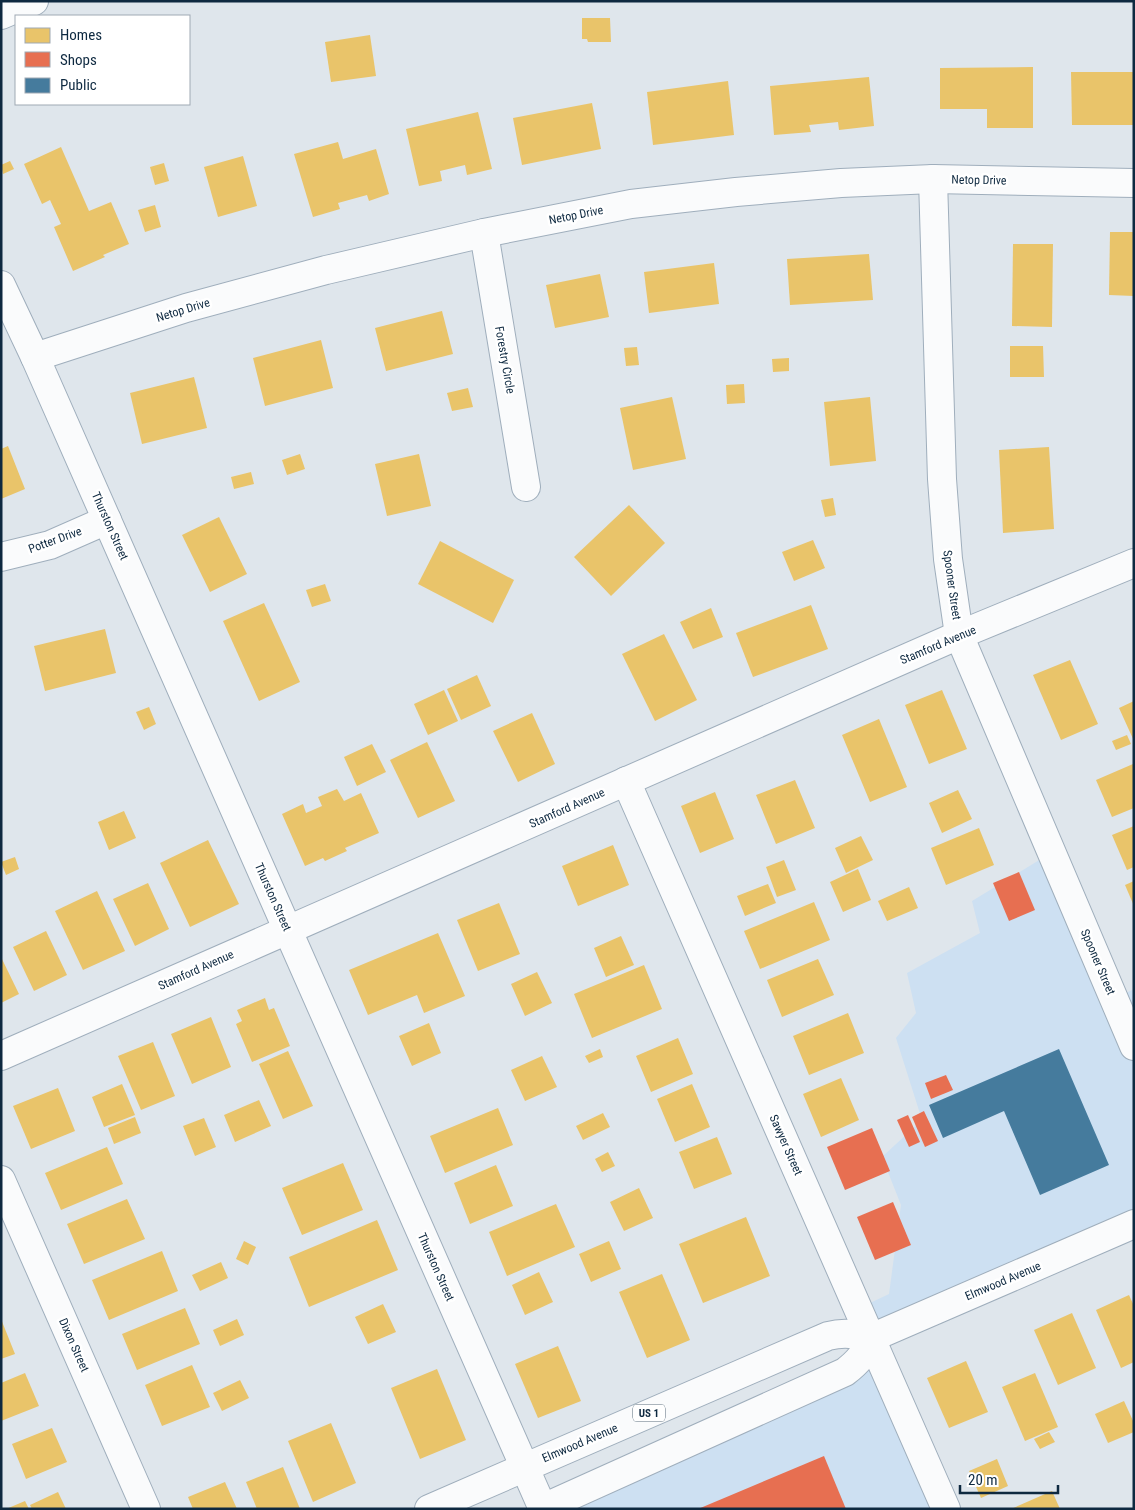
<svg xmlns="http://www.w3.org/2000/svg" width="1135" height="1510" font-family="'Roboto Condensed',sans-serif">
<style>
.built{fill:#cde0f2}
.homes{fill:#e9c46a}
.shops{fill:#e76f51}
.public{fill:#457b9d}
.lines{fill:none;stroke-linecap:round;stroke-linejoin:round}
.street-casing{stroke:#9faebc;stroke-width:30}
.primary-casing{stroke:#9faebc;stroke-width:30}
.highway-casing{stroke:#9faebc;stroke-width:30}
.street{stroke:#fafbfc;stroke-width:28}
.primary{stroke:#fafbfc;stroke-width:28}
.highway{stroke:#fafbfc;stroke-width:28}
.labels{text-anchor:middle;stroke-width:5;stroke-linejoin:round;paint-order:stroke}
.shield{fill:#fff;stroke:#566979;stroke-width:1}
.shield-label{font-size:11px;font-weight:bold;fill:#0e2940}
.street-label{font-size:12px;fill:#0e2940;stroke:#fff}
</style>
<rect width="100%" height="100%" fill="#dfe6ec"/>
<g class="built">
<polygon points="1054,851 1126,993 1134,989 1134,1234 883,1348 870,1303 889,1294 901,1205 882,1157 922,1120 896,1038 916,1013 907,973 980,933 972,901"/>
<polygon points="870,1354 943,1509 536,1509"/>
</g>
<g class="homes">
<polygon points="582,18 610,18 611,42 588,42 587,39 582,39"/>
<polygon points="370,35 376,76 331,82 325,42"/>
<polygon points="1033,67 1033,128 987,128 987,109 940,109 940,68"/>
<polygon points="1071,72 1134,72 1134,125 1072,125"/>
<polygon points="869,77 874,126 839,130 838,122 809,125 811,132 774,135 770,86"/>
<polygon points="728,81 734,135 653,145 647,92"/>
<polygon points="592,103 601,149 522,165 513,118"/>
<polygon points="478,112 492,169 467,175 465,165 440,171 442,181 419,186 406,129"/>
<polygon points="338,142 343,159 376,149 389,194 369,201 367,195 338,203 340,209 313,217 294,154"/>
<polygon points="61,147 89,211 111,202 129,244 103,255 105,257 73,271 54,227 61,224 50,200 42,204 24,164"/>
<polygon points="243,156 257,206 218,217 204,167"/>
<polygon points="10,161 14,169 3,174 1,165"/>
<polygon points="164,163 169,181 155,185 150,167"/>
<polygon points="155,205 161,227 145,232 138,210"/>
<polygon points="1110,232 1134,232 1134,296 1109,295"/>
<polygon points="1013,244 1053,244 1052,327 1012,326"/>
<polygon points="869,254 873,300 790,305 787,259"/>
<polygon points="714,263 719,304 649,313 644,272"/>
<polygon points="600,274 609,317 555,328 546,285"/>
<polygon points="442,311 453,354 386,371 375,328"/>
<polygon points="321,340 333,388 265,406 253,358"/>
<polygon points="1010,346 1043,346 1044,377 1010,377"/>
<polygon points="637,347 639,365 626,366 624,348"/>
<polygon points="789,358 789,371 773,372 772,359"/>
<polygon points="194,377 207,428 142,444 130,393"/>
<polygon points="744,384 745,403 727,404 726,385"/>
<polygon points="468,388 473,407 452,411 447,393"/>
<polygon points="672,397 686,459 633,470 620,408"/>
<polygon points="870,397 876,461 830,466 824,402"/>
<polygon points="8,446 25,489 1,499 1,449"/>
<polygon points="1049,447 1054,529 1003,533 999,450"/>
<polygon points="300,454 305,469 287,475 282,460"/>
<polygon points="419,454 431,506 387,516 375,464"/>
<polygon points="251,472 254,484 234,489 231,477"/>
<polygon points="833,498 836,515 825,517 821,500"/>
<polygon points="629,505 665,543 611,596 574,557"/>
<polygon points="219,517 247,574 210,592 182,535"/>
<polygon points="813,540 825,568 794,581 782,552"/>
<polygon points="440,541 514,580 493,623 418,584"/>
<polygon points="325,584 331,601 312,607 306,590"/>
<polygon points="264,603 300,682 259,701 223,621"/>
<polygon points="811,605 828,649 753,677 736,633"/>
<polygon points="711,608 723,637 693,649 680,622"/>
<polygon points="105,629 116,673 45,691 34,646"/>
<polygon points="664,634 697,700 655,721 622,654"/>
<polygon points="1070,660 1098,724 1061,740 1033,675"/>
<polygon points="477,675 491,706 461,720 447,689"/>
<polygon points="444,690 458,721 428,735 414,704"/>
<polygon points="942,690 967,749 929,764 905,705"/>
<polygon points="1134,701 1134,741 1119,708"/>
<polygon points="149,707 156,724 144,730 136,712"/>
<polygon points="532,713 555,764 518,782 493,731"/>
<polygon points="879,719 907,787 870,802 842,735"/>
<polygon points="1127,735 1131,744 1116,750 1112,741"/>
<polygon points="427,742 455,801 418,818 390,760"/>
<polygon points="372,744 386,772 357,786 344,757"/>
<polygon points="1133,764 1134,808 1112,817 1096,780"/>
<polygon points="795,780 815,828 776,844 756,795"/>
<polygon points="337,789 344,801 361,793 379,833 345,848 347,851 325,861 323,858 305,866 282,814 303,804 306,813 322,806 318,797"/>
<polygon points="958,790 972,819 942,833 929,803"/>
<polygon points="715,792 734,839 700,853 681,806"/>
<polygon points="124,811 136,838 109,850 98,822"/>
<polygon points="1134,826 1134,867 1127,870 1112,835"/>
<polygon points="979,828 994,865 946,885 931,848"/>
<polygon points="861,836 873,860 846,873 835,848"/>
<polygon points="208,840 239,904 190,927 160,863"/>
<polygon points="613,845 629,885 578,906 562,866"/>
<polygon points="15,857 19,869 6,875 1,862"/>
<polygon points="784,860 796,890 777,897 766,867"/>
<polygon points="858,869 871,900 843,912 830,882"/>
<polygon points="1134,881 1134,906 1125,885"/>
<polygon points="148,883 169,929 135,946 113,899"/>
<polygon points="768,884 776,903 745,916 737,896"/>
<polygon points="909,887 918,908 887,921 878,901"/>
<polygon points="97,891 125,951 83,970 55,911"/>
<polygon points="814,902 830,940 760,969 744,931"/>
<polygon points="499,903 520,954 478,971 457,920"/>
<polygon points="46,931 67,975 34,991 13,947"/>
<polygon points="438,933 465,996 424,1013 417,995 368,1015 349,970"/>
<polygon points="621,936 634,965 606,977 594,948"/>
<polygon points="1,957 19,994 1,1003"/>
<polygon points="818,959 834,995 782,1017 767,980"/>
<polygon points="644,965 662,1009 592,1038 574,994"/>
<polygon points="537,972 552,1003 525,1016 511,984"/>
<polygon points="265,998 269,1010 274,1008 290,1046 252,1062 236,1024 242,1021 237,1010"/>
<polygon points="848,1013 864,1053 809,1075 793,1036"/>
<polygon points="211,1017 231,1067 192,1084 171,1034"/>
<polygon points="429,1023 441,1053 412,1066 399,1036"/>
<polygon points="678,1038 693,1074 651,1092 636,1056"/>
<polygon points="153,1042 175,1096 141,1110 118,1056"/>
<polygon points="600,1049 603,1057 589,1063 585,1056"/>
<polygon points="288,1051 313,1106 283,1119 259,1064"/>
<polygon points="542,1056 557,1087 525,1101 511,1070"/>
<polygon points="841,1078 859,1120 821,1137 803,1094"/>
<polygon points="122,1084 135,1115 104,1127 92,1097"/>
<polygon points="692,1084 710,1127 675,1142 657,1099"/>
<polygon points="58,1088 75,1131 31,1149 13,1106"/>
<polygon points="259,1100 271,1126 235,1142 224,1115"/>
<polygon points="498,1108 513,1145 445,1173 430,1136"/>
<polygon points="603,1113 610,1127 583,1140 576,1126"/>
<polygon points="135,1117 141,1133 114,1144 108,1128"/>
<polygon points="204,1118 216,1147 195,1156 183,1126"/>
<polygon points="717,1137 732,1174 694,1189 679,1152"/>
<polygon points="107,1147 123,1184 61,1210 45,1173"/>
<polygon points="608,1152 615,1166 602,1172 595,1159"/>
<polygon points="343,1163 363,1210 302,1235 282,1188"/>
<polygon points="496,1165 513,1206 470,1224 454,1183"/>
<polygon points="639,1188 653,1218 624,1231 610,1202"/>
<polygon points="127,1199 145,1239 84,1264 67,1224"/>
<polygon points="556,1204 575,1247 507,1276 489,1232"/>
<polygon points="746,1217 770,1276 703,1303 679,1244"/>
<polygon points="377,1220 398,1270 309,1307 289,1257"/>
<polygon points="244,1241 256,1247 248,1265 236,1259"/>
<polygon points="609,1241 621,1269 591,1282 579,1254"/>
<polygon points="162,1251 178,1291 109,1320 92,1280"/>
<polygon points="221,1262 228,1278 200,1291 192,1275"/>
<polygon points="539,1272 553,1302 525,1315 512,1285"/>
<polygon points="662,1274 690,1340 647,1358 619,1292"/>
<polygon points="1129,1295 1134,1306 1134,1362 1121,1368 1096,1310"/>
<polygon points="383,1304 396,1332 368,1344 355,1317"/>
<polygon points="185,1308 200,1344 137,1370 122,1334"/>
<polygon points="1072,1313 1096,1368 1058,1385 1034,1330"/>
<polygon points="1,1319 15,1354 1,1359"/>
<polygon points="237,1319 244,1335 220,1346 213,1330"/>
<polygon points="558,1346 581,1401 538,1418 515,1364"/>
<polygon points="966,1361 988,1412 949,1428 927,1378"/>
<polygon points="192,1365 210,1407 162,1426 145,1385"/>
<polygon points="437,1369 466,1440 420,1459 391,1388"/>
<polygon points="25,1373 39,1406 1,1421 1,1383"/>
<polygon points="1035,1373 1058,1427 1025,1441 1002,1387"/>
<polygon points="240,1380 249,1398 222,1411 213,1393"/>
<polygon points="1124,1401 1134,1423 1134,1432 1108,1443 1095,1414"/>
<polygon points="331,1423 356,1483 313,1502 288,1441"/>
<polygon points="52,1428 67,1462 26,1479 12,1444"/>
<polygon points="1049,1432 1055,1442 1040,1449 1034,1439"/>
<polygon points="997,1459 1008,1486 981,1498 969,1471"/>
<polygon points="283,1467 300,1509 257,1509 246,1482"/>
<polygon points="225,1482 237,1509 193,1509 188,1497"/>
<polygon points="1052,1491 1060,1509 1011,1509"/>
<polygon points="58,1492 66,1509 32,1509 30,1505"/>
<polygon points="25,1501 29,1509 6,1509"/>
</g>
<g class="shops">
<polygon points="1019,872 1035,910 1009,921 993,883"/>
<polygon points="946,1075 953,1090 931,1099 925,1083"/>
<polygon points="924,1111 938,1141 925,1147 912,1117"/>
<polygon points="908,1115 920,1142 909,1147 897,1120"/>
<polygon points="872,1128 890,1171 845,1190 827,1147"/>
<polygon points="893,1202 911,1245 875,1260 857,1217"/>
<polygon points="824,1456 846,1509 698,1509"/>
</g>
<polygon class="public" points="1059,1049 1109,1165 1040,1195 1004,1111 943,1138 929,1105"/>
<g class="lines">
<g class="street-casing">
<g id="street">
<polyline points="933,179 942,479 948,559 959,635 1134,1046"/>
<polyline points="484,233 526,487"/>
<polyline points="1,285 35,357 543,1509"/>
<polyline points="35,357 186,308 326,270 484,233 631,204 736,192 841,183 933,179 1134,183"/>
<polyline points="1,557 50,545 107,520"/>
<polyline points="626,781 946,1509"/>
<polyline points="1,1056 959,635 1134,563"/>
<polyline points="1,1180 146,1509"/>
</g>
</g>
<g class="primary-casing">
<g id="primary">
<path d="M429,1509L828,1336C844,1332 856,1334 871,1338L1134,1224"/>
<path d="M541,1509L845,1372C858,1362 865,1354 871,1338"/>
</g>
</g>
<g class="highway-casing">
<polyline id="highway" points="1,15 34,1"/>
</g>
<use href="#street" class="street"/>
<use href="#primary" class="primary"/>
<use href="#highway" class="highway"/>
</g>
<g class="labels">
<rect class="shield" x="633" y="1404.5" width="32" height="17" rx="4"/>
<g class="shield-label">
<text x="649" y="1417">US 1</text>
</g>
<g class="street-label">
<text transform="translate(979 180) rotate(1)" y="4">Netop Drive</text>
<text transform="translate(576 215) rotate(-11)" y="4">Netop Drive</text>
<text transform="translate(183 310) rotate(-17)" y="4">Netop Drive</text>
<text transform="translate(505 360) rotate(80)" y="4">Forestry Circle</text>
<text transform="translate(110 526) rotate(66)" y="4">Thurston Street</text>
<text transform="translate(55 540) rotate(-20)" y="4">Potter Drive</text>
<text transform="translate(952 585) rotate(82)" y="4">Spooner Street</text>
<text transform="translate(938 645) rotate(-23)" y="4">Stamford Avenue</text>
<text transform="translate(567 808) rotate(-24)" y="4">Stamford Avenue</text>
<text transform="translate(273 897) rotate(66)" y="4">Thurston Street</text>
<text transform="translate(1098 962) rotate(67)" y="4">Spooner Street</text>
<text transform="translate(196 970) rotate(-24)" y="4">Stamford Avenue</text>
<text transform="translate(786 1145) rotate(66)" y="4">Sawyer Street</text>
<text transform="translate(436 1267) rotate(66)" y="4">Thurston Street</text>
<text transform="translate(1003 1281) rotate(-23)" y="4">Elmwood Avenue</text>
<text transform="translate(74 1345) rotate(66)" y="4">Dixon Street</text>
<text transform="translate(580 1443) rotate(-23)" y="4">Elmwood Avenue</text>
</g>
</g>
<rect width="1135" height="1510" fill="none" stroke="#0e2940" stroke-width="5"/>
<rect x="15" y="15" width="175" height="90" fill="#ffffff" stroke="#9fa9b3"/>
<rect x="25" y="28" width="25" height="15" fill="#e9c46a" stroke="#9fa9b3"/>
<text x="60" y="40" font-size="15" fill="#0e2940">Homes</text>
<rect x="25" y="52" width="25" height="15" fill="#e76f51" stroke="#9fa9b3"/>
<text x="60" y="65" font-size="15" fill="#0e2940">Shops</text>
<rect x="25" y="78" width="25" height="15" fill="#457b9d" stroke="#9fa9b3"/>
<text x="60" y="90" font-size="15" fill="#0e2940">Public</text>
<path d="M960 1485v8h98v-8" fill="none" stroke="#0e2940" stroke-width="2.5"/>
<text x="968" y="1485" font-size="15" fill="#0e2940" stroke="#ffffff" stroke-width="4" paint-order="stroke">20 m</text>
</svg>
